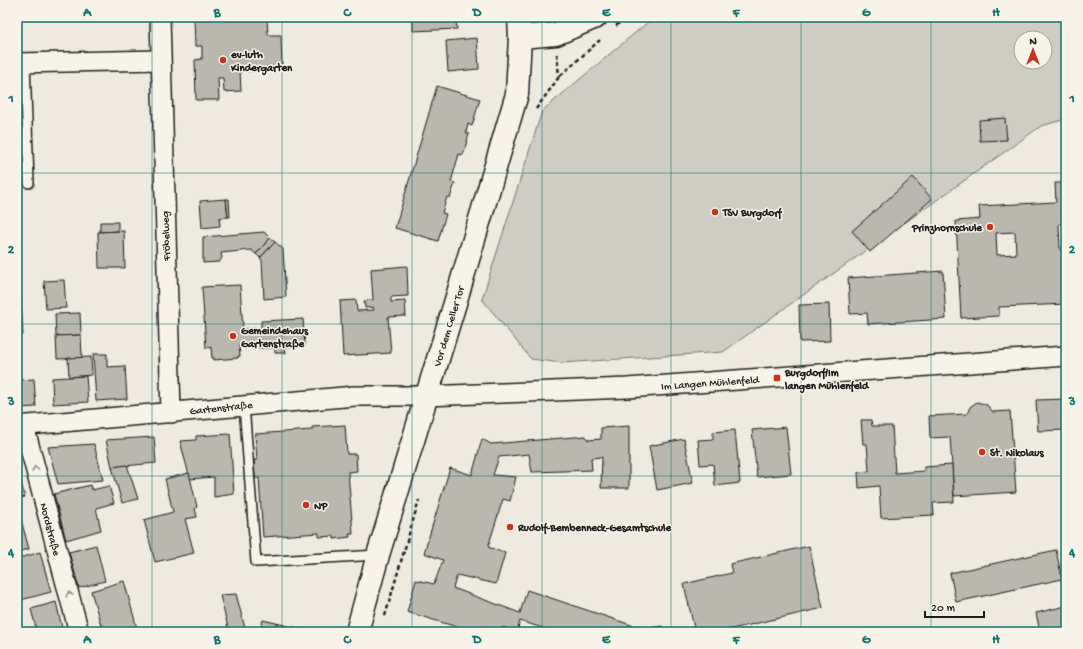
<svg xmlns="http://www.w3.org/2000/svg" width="1083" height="649" font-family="'Gochi Hand',sans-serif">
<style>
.green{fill:#cfccc3;stroke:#767470;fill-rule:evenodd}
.building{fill:#bab7af;stroke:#1c1c1c;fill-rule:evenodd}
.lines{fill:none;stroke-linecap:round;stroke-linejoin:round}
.service-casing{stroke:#1c1c1c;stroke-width:12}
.minor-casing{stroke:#1c1c1c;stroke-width:22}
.tertiary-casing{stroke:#1c1c1c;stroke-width:25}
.secondary-casing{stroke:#1c1c1c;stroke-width:25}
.path{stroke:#1c1c1c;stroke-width:2.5;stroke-dasharray:4 3;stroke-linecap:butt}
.service{stroke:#f7f3e8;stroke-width:9}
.minor{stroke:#f7f3e8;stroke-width:19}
.tertiary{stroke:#f7f3e8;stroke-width:22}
.secondary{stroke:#f7f3e8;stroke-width:22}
.oneway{stroke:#94928c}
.grid{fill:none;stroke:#0f766e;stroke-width:1;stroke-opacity:0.55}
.poi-dot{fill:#c8321e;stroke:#f7f3e8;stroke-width:1.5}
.labels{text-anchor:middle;stroke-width:3;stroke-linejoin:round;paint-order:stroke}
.poi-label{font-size:11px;font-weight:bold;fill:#1c1c1c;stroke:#f7f3e8;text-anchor:start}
.street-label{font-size:11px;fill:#1c1c1c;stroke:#f7f3e8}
.neatline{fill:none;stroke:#0f766e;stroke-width:1.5}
.grid-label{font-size:13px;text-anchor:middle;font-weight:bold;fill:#0f766e}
</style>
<rect width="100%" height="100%" fill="#eeeae0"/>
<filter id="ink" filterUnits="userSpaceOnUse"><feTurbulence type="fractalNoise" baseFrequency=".025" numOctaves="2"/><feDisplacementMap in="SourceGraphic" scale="8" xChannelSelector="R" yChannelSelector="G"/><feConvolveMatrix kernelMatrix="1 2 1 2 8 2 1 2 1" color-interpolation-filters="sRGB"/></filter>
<g filter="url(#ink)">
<path class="green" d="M654,17H1066V119L1041,126L723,352L562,363L531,359L482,299L542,111ZM1021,38H1045V62H1021Z"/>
<g class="building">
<polygon points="194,17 267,17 268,35 281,35 282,67 262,68 262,71 240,71 241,91 224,92 223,78 218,78 219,100 196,100 195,60 202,59 202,46 195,46"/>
<polygon points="413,17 462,17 456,17 457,29 413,31"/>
<polygon points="477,38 479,69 448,72 446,41"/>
<polygon points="437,86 480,99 472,126 468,124 466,133 469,134 463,155 459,154 451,182 455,183 450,198 447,197 442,213 446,214 438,241 395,228"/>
<polygon points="1005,118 1007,140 980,141 979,120"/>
<polygon points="913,177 932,199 870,252 852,231"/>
<path d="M1055,183H1066V223L1059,224L1060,250H1066V304L999,307V316L961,318L956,221L980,219L979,206L1056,202ZM1015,232L1016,254L997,255L996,233Z"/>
<polygon points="226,199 228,217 219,218 220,226 202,228 200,201"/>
<polygon points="226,199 229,199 230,217 228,217"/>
<polygon points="100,222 118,222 118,231 100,232"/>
<polygon points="124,231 125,268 99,268 98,232"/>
<polygon points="264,232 270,238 256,254 251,250 221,253 222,258 219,262 203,263 203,237"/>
<polygon points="270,238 275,242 260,258 256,254"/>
<polygon points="275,242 283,249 286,297 264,299 262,260 260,258"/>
<polygon points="407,266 408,296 391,297 391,302 405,301 406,316 388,317 391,353 343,356 340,301 356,300 357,311 374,310 373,307 365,308 364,301 373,300 371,269"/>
<polygon points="943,271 946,319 868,324 867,313 850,314 848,278"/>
<polygon points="64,280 66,308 46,309 44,281"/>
<polygon points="17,283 20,283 23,335 18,335 20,380 34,379 36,407 17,408"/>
<polygon points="240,285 243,329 261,328 261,321 303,319 305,346 285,347 286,353 275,353 275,348 258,348 258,343 244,343 244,345 239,345 240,356 238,356 238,358 214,360 214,358 212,358 211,347 206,348 202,287"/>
<polygon points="829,304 830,341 800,342 799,305"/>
<polygon points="80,313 81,335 56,336 55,314"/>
<polygon points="81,335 82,358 57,359 56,336"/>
<polygon points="93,354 107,354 107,367 125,366 127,399 96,401"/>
<polygon points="91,357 92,375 69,377 68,358"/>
<polygon points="86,376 88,402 53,404 52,378"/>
<polygon points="1066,399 1066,430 1038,431 1036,400"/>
<polygon points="977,402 987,405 993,412 1010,411 1016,492 954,496 950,437 930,438 929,416 967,414 970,407"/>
<polygon points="861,420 871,420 872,426 892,426 895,473 924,471 924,467 952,465 954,502 933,503 934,515 881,518 879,486 859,488 858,472 869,471 867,444 863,444"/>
<polygon points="345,425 347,454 356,454 357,471 348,472 353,534 349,534 350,537 334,539 334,536 319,537 319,533 263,537 259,478 255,478 254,460 257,460 255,434 312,430 312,427"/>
<polygon points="629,426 629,488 601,488 602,457 591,458 592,470 532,472 529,454 499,457 493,475 516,477 510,501 503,499 488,547 505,553 496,584 457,575 453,588 520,613 527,590 643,629 662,626 664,632 556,632 520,621 517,632 503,627 502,632 474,632 407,612 416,580 434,584 443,560 424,553 450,468 472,475 482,439 491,444 586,436 588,440 601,439 601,428"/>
<polygon points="786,427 791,474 757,477 752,430"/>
<polygon points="735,430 740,483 715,486 713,464 700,465 698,440 713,439 713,432"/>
<polygon points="230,434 234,494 214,497 214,477 190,479 180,441 196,440 196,436"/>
<polygon points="154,437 156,463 112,467 106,440"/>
<polygon points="684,439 693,483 657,490 649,446"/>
<polygon points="94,444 103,480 58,484 48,447"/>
<polygon points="127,465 138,499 122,503 112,467"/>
<polygon points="189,473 197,507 195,508 197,517 185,519 194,553 155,562 144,520 173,512 165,479"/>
<polygon points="20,479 25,497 17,499 17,480"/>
<polygon points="90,485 92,490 109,486 114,503 96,508 101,530 66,540 54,494"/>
<polygon points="20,516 29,549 17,552 17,517"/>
<polygon points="96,545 105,581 79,588 69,552"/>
<polygon points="809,546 823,608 719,632 695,632 684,584 732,573 730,564"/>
<polygon points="1056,550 1062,579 956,602 950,573"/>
<polygon points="40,552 51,592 17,601 17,559"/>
<polygon points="124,581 138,632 103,632 91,591"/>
<polygon points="236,594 246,632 229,632 220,595"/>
<polygon points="56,602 63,632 37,632 31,609"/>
<polygon points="1066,606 1066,632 1040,632 1036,613"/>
<polygon points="263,620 314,632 260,632"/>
<rect x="389" y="631" width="28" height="1"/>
</g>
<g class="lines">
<g class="service-casing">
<g id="service">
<polyline points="25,62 29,183"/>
<polyline points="244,405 256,562 378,555"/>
</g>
</g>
<g class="minor-casing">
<g id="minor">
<polyline points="160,17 171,413"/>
<polyline points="17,63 160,60"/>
<polyline points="17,426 355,396 426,396 627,388 1066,356"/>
<polyline points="24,426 79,632"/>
</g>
</g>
<g class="tertiary-casing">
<polyline id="tertiary" points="519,17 520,37"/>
</g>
<g class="secondary-casing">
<polyline id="secondary" points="357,632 378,555 456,300 517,94 520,37 556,34 596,17"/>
</g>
<g class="path">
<polyline points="616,26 626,17"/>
<polyline points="557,54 559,77"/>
<polyline points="536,109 559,77 600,40"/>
<polyline points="385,616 419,500"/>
</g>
<use href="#service" class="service"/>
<use href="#minor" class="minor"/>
<use href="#tertiary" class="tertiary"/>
<use href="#secondary" class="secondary"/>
</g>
<defs><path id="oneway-chevron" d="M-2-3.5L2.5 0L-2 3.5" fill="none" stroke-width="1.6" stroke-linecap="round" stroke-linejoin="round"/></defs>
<g class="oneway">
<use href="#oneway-chevron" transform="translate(35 469) rotate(-105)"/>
<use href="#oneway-chevron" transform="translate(69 594) rotate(-105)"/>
</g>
</g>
<path class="grid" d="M152,17V632M282,17V632M412,17V632M542,17V632M671,17V632M801,17V632M931,17V632M17,173H1066M17,324H1066M17,476H1066"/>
<g class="poi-dot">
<circle cx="223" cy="60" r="4"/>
<circle cx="715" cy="212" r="4"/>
<circle cx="990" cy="227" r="4"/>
<circle cx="233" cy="336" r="4"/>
<rect x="773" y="374" width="8" height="8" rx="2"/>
<circle cx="982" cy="452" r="4"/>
<circle cx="306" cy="505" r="4"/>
<circle cx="510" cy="527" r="4"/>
</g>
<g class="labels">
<g class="poi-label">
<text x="231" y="58">ev-luth<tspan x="231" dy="13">Kindergarten</tspan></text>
<text x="723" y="216">TSV Burgdorf</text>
<text x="982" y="231" text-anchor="end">Prinzhornschule</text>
<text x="241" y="334">Gemeindehaus<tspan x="241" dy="13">Gartenstraße</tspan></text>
<text x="785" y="376">Burgdorf/Im<tspan x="785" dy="13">langen Mühlenfeld</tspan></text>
<text x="990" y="456">St. Nikolaus</text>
<text x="314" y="509">NP</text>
<text x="518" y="531">Rudolf-Bembenneck-Gesamtschule</text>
</g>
<g class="street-label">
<text transform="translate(165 236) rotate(-92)" y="4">Fröbelweg</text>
<text transform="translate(448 326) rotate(-73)" y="4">Vor dem Celler Tor</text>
<text transform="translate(710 382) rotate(-4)" y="4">Im Langen Mühlenfeld</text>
<text transform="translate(221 407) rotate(-6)" y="4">Gartenstraße</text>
<text transform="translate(51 529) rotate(75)" y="4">Nordstraße</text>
</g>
</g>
<rect width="1083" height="649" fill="none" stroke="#f7f3e8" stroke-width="44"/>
<g transform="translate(1033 50)"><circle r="19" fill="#f7f3e8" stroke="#9f9d96"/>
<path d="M0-3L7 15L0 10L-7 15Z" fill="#c8321e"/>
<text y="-6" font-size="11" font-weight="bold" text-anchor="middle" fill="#1c1c1c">N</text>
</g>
<path d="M925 611v6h59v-6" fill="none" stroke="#1c1c1c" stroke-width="2"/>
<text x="931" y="611" font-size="12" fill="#1c1c1c" stroke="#f7f3e8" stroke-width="3" paint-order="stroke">20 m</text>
<rect x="22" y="22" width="1039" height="605" class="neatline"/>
<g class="grid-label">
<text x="87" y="16">A</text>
<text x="217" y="16">B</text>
<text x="347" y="16">C</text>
<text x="477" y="16">D</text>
<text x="606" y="16">E</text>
<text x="736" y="16">F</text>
<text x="866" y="16">G</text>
<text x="996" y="16">H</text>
<text x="11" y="102">1</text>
<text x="1072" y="102">1</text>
<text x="11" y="253">2</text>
<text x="1072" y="253">2</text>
<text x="11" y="405">3</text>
<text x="1072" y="405">3</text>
<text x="11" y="556">4</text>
<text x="1072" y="556">4</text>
<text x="87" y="643">A</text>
<text x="217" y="643">B</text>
<text x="347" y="643">C</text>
<text x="477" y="643">D</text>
<text x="606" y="643">E</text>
<text x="736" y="643">F</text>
<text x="866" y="643">G</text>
<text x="996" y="643">H</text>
</g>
</svg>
